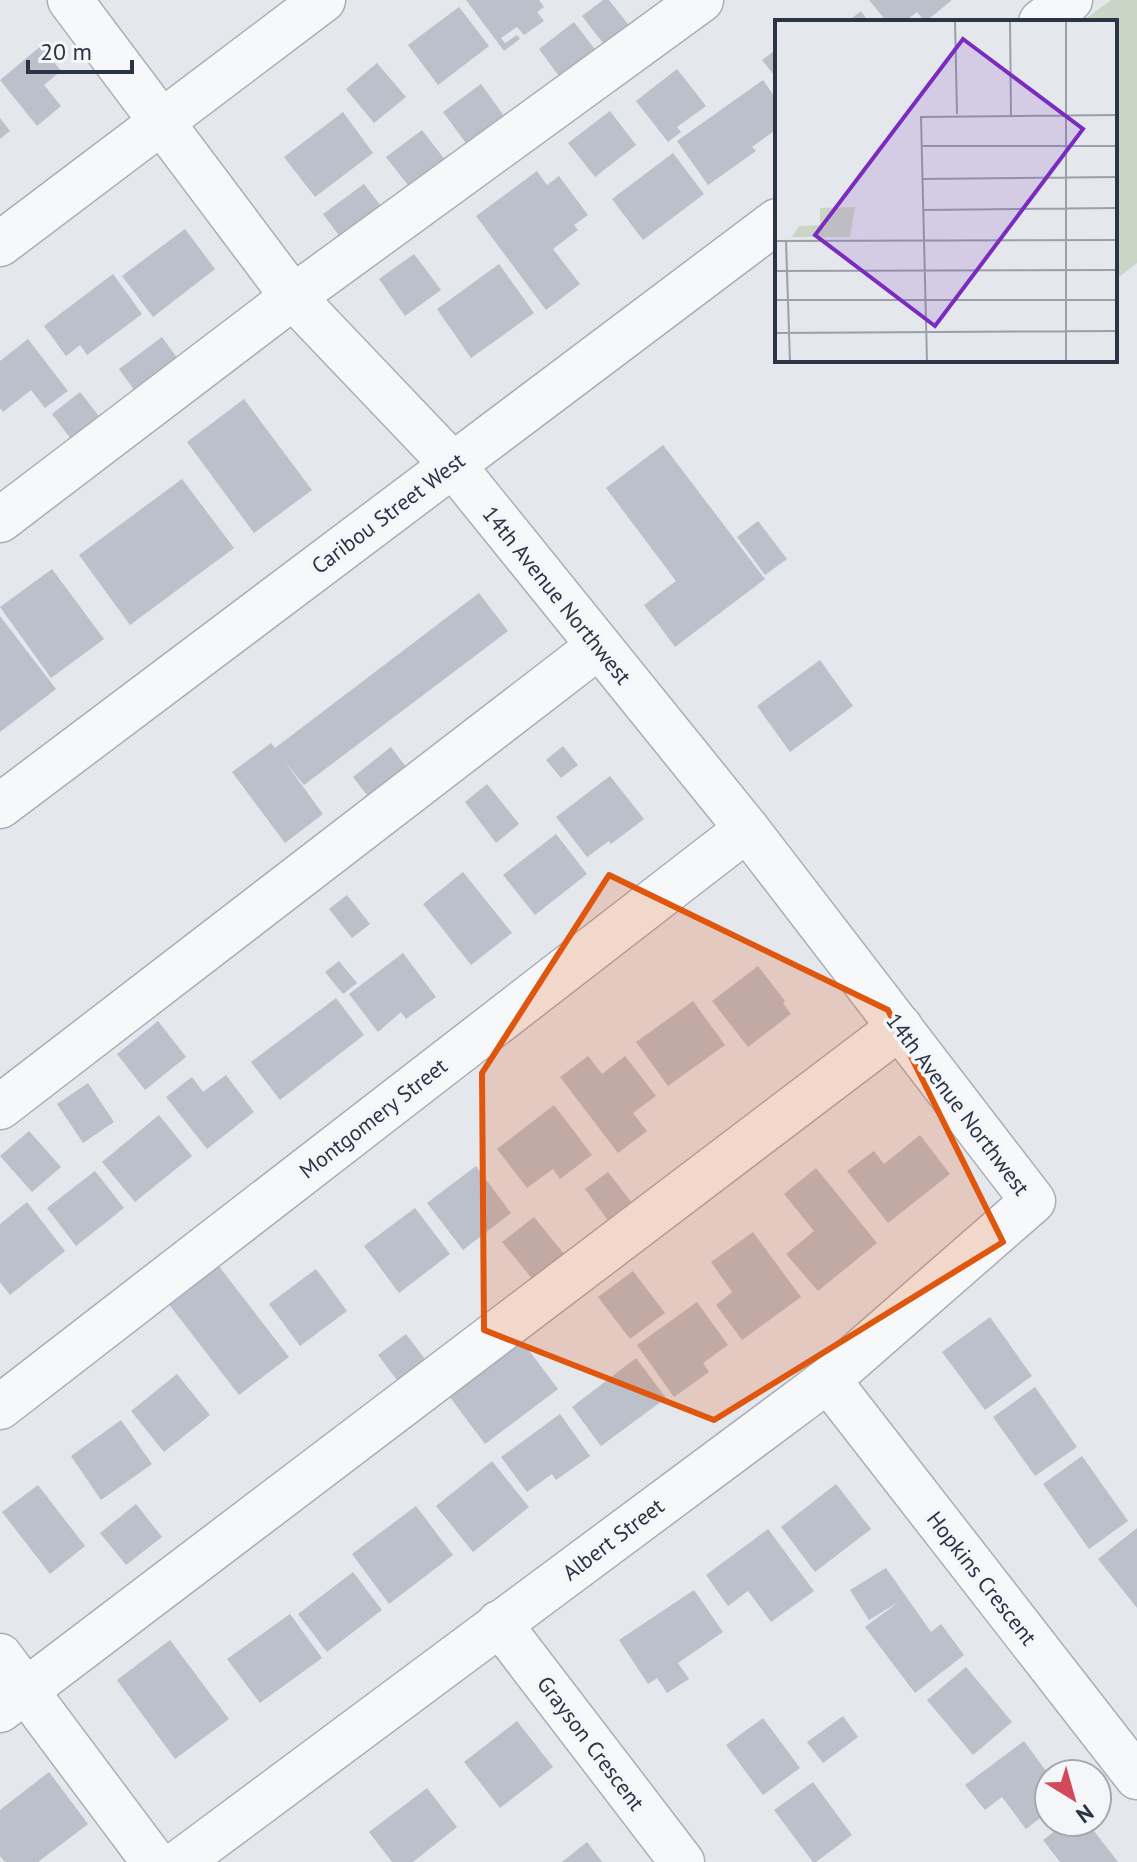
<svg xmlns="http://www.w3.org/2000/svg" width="1137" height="1862" font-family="'PT Sans',sans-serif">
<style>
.green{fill:#c9d6c5}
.building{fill:#bbc0ca}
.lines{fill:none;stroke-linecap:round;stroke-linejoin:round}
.minor-casing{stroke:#a9aeb7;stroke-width:47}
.minor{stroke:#f7f8fa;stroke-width:44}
.marked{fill:#df570f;fill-opacity:0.2;stroke:#df570f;stroke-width:6;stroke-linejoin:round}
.labels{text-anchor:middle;stroke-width:7;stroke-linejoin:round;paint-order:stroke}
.street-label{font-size:22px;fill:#2b3445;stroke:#f4f6f9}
.inset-road{fill:none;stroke:#9a9fa9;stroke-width:2}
.view{fill:#7b2cbf;fill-opacity:0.15;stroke:#7b2cbf;stroke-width:4}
.inset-edge{fill:none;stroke:#2b3445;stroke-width:4}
</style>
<rect width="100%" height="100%" fill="#e4e7ec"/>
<polygon class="green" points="1111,0 1137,0 1137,263 1115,280 1115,22 1081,22"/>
<g class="building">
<polygon points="466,0 539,0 544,7 537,12 544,21 524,35 517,27 501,38 505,43 517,35 520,39 504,51"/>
<polygon points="603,0 609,0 631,28 606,47 582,16"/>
<polygon points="869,0 952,0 925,22 917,12 904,22 887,22"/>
<polygon points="459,7 489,46 438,85 408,45"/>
<polygon points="861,11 869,22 847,22"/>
<polygon points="574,22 603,60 567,87 539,49"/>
<polygon points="41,46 61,71 44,85 61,106 37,126 0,80"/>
<polygon points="777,49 777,79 762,60"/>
<polygon points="377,63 406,97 374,123 346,89"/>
<polygon points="677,69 706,106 677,127 681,132 668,142 636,101"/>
<polygon points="763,80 777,100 777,129 752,147 756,151 708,185 677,141"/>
<polygon points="481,84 512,127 474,154 443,112"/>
<polygon points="610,111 636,145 595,177 568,143"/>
<polygon points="343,112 373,153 315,197 284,157"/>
<polygon points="0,118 10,131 0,139"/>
<polygon points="422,130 453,170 418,198 386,157"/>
<polygon points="673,153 704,194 643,240 612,199"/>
<polygon points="537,171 547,185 559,176 588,215 574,225 578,230 553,249 580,284 546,310 476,216"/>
<polygon points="364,184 390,218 349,249 323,214"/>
<polygon points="185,229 215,269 153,317 122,276"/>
<polygon points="414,254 441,290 405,316 379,279"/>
<polygon points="499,264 534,313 471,358 437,309"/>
<polygon points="113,274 142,314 87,355 80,345 66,356 44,326"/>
<polygon points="162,337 188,373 145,405 119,369"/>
<polygon points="28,339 68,391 45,408 31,390 3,412 0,408 0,361"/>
<polygon points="80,392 106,425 77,447 52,414"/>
<polygon points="244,399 312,490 254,533 187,442"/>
<polygon points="663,445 765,579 675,647 644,605 676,581 606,488"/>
<polygon points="182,479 234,548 130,625 79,555"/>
<polygon points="758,521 787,559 765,575 737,537"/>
<polygon points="52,569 104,639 51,678 0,607"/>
<polygon points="479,593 508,631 304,785 285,762 323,814 285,843 232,772 271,743 275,748"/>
<polygon points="0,616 56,689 0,732"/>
<polygon points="820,660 853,706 790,752 757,706"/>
<polygon points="563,746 578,765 561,778 546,760"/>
<polygon points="391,747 412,775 374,804 353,777"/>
<polygon points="610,776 644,819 611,844 609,841 587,857 556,817"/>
<polygon points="487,784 519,824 496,843 465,802"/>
<polygon points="556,834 587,874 535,915 503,875"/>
<polygon points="463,872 512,933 471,965 423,904"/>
<polygon points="347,895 370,924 352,938 329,909"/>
<polygon points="403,953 436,997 406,1019 401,1012 378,1032 349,994"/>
<polygon points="339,961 357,983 343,994 325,972"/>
<polygon points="758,966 785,1001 783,1003 791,1014 748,1047 712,1001"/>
<polygon points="336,998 364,1035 280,1100 251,1062"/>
<polygon points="693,1001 725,1045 668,1086 636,1042"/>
<polygon points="158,1021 186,1057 145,1090 117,1054"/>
<polygon points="588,1056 602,1074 625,1056 656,1096 633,1113 647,1131 618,1153 560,1077"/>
<polygon points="226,1075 254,1112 207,1149 166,1097 192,1077 203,1092"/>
<polygon points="88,1083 114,1122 83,1143 57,1104"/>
<polygon points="554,1105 592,1155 560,1179 553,1169 527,1188 497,1149"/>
<polygon points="159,1115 192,1156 135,1202 102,1162"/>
<polygon points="29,1131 61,1167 32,1192 0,1156"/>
<polygon points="920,1135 950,1174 888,1223 847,1171 874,1151 884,1164"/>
<polygon points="476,1166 511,1213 463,1250 427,1203"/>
<polygon points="816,1168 877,1243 818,1291 786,1254 814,1231 784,1194"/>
<polygon points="95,1171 124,1208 76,1246 47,1208"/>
<polygon points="608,1172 636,1208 612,1226 585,1189"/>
<polygon points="27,1202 65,1251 10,1295 0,1282 0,1224"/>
<polygon points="415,1208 450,1254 399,1293 364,1246"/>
<polygon points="534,1217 574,1266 542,1291 502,1242"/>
<polygon points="753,1232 801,1297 742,1340 716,1305 732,1292 711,1262"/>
<polygon points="214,1260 289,1357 239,1395 164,1298"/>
<polygon points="316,1269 347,1311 300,1346 269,1304"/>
<polygon points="633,1271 665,1313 630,1339 598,1297"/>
<polygon points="697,1302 728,1345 703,1363 709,1372 674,1397 637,1345"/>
<polygon points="990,1317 1032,1376 985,1410 942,1352"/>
<polygon points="406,1334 434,1371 406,1392 378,1355"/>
<polygon points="521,1340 558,1389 485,1444 449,1396"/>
<polygon points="636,1358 666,1398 601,1446 572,1407"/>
<polygon points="177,1374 210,1415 164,1452 131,1411"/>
<polygon points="1035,1387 1077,1447 1035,1476 993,1417"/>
<polygon points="560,1414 590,1456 556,1480 552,1474 527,1492 501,1457"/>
<polygon points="121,1420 152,1464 101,1500 71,1456"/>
<polygon points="1082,1456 1128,1521 1089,1549 1043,1484"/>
<polygon points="492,1461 529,1507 473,1552 436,1506"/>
<polygon points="836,1484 871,1529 815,1572 781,1527"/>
<polygon points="38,1485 85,1546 50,1574 2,1512"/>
<polygon points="136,1504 162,1537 126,1565 100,1533"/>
<polygon points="416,1506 453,1555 389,1604 352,1554"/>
<polygon points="1137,1528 1137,1608 1098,1559"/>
<polygon points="768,1529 814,1591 771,1622 748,1591 728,1606 706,1575"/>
<polygon points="886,1568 931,1632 941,1624 964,1655 915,1693 865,1627 900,1601 869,1620 850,1590"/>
<polygon points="353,1572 382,1610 327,1652 298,1614"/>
<polygon points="694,1590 723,1632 678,1663 689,1679 667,1693 657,1678 648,1684 619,1640"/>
<polygon points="290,1614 322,1658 260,1703 227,1659"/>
<polygon points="170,1640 229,1719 175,1759 117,1680"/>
<polygon points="966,1667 1012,1722 973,1755 927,1700"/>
<polygon points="843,1716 858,1737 823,1763 807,1742"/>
<polygon points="763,1718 800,1768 763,1795 726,1745"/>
<polygon points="517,1721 553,1767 500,1808 464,1762"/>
<polygon points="1024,1741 1049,1775 1049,1811 1026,1829 1002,1797 985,1810 965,1785"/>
<polygon points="49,1772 88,1824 38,1862 5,1862 0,1856 0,1810"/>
<polygon points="813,1782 852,1835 816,1862 813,1862 774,1810"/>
<polygon points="427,1788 457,1827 413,1862 392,1862 369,1832"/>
<polygon points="1067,1822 1087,1822 1118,1862 1060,1862 1043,1840"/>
<polygon points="587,1842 602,1862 562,1862"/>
</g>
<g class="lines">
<g class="minor-casing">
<g id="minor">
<polyline points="70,0 293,297 453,465 747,829 1033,1201 828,1380 180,1862"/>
<polyline points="1041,22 1070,0"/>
<polyline points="0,244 323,0"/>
<polyline points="0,520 293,297 701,0"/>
<polyline points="0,806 777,221"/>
<polyline points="0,1107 599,646"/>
<polyline points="828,1380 1137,1777"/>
<polyline points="0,1407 747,829"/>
<polyline points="499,1623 682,1862"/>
<polyline points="0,1656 154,1862"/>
<polyline points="0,1710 900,1027"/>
</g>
</g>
<use href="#minor" class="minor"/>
</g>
<path class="marked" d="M609,875L888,1010L1003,1242L714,1420L484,1330L482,1073Z"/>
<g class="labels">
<g class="street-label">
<text transform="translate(388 513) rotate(-37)" y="8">Caribou Street West</text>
<text transform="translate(557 595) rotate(51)" y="8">14th Avenue Northwest</text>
<text transform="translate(958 1104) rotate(53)" y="8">14th Avenue Northwest</text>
<text transform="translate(373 1118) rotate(-38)" y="8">Montgomery Street</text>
<text transform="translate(613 1539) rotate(-37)" y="8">Albert Street</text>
<text transform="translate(982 1578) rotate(52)" y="8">Hopkins Crescent</text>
<text transform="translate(591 1743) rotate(53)" y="8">Grayson Crescent</text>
</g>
</g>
<g transform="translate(775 20)">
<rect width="342" height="342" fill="#e4e7ec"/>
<path d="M80,187L75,217H17L24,206L45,205V188Z" fill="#c9d6c5"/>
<path class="inset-road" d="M180,0L182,94M235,0L236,95M146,126H342M147,159L342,157M148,190L342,188M0,221L342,220M11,221L15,342M0,251L342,250M0,280H342M0,313L342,311M152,342L146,97L342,95M291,342V0"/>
<path class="view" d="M188,19L308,109L160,306L40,215Z"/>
<rect width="342" height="342" class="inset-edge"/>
</g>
<g transform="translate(1073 1798) rotate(143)"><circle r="38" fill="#f4f6f9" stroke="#a4a8b1" stroke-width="2"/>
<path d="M0-6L14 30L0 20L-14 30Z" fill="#d1495b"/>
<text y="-12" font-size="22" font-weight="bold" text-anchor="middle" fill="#2b3445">N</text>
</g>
<path d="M28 60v12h104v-12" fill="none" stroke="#2b3445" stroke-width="4"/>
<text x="40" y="60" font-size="24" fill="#2b3445" stroke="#f4f6f9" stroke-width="6" paint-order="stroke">20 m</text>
</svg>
